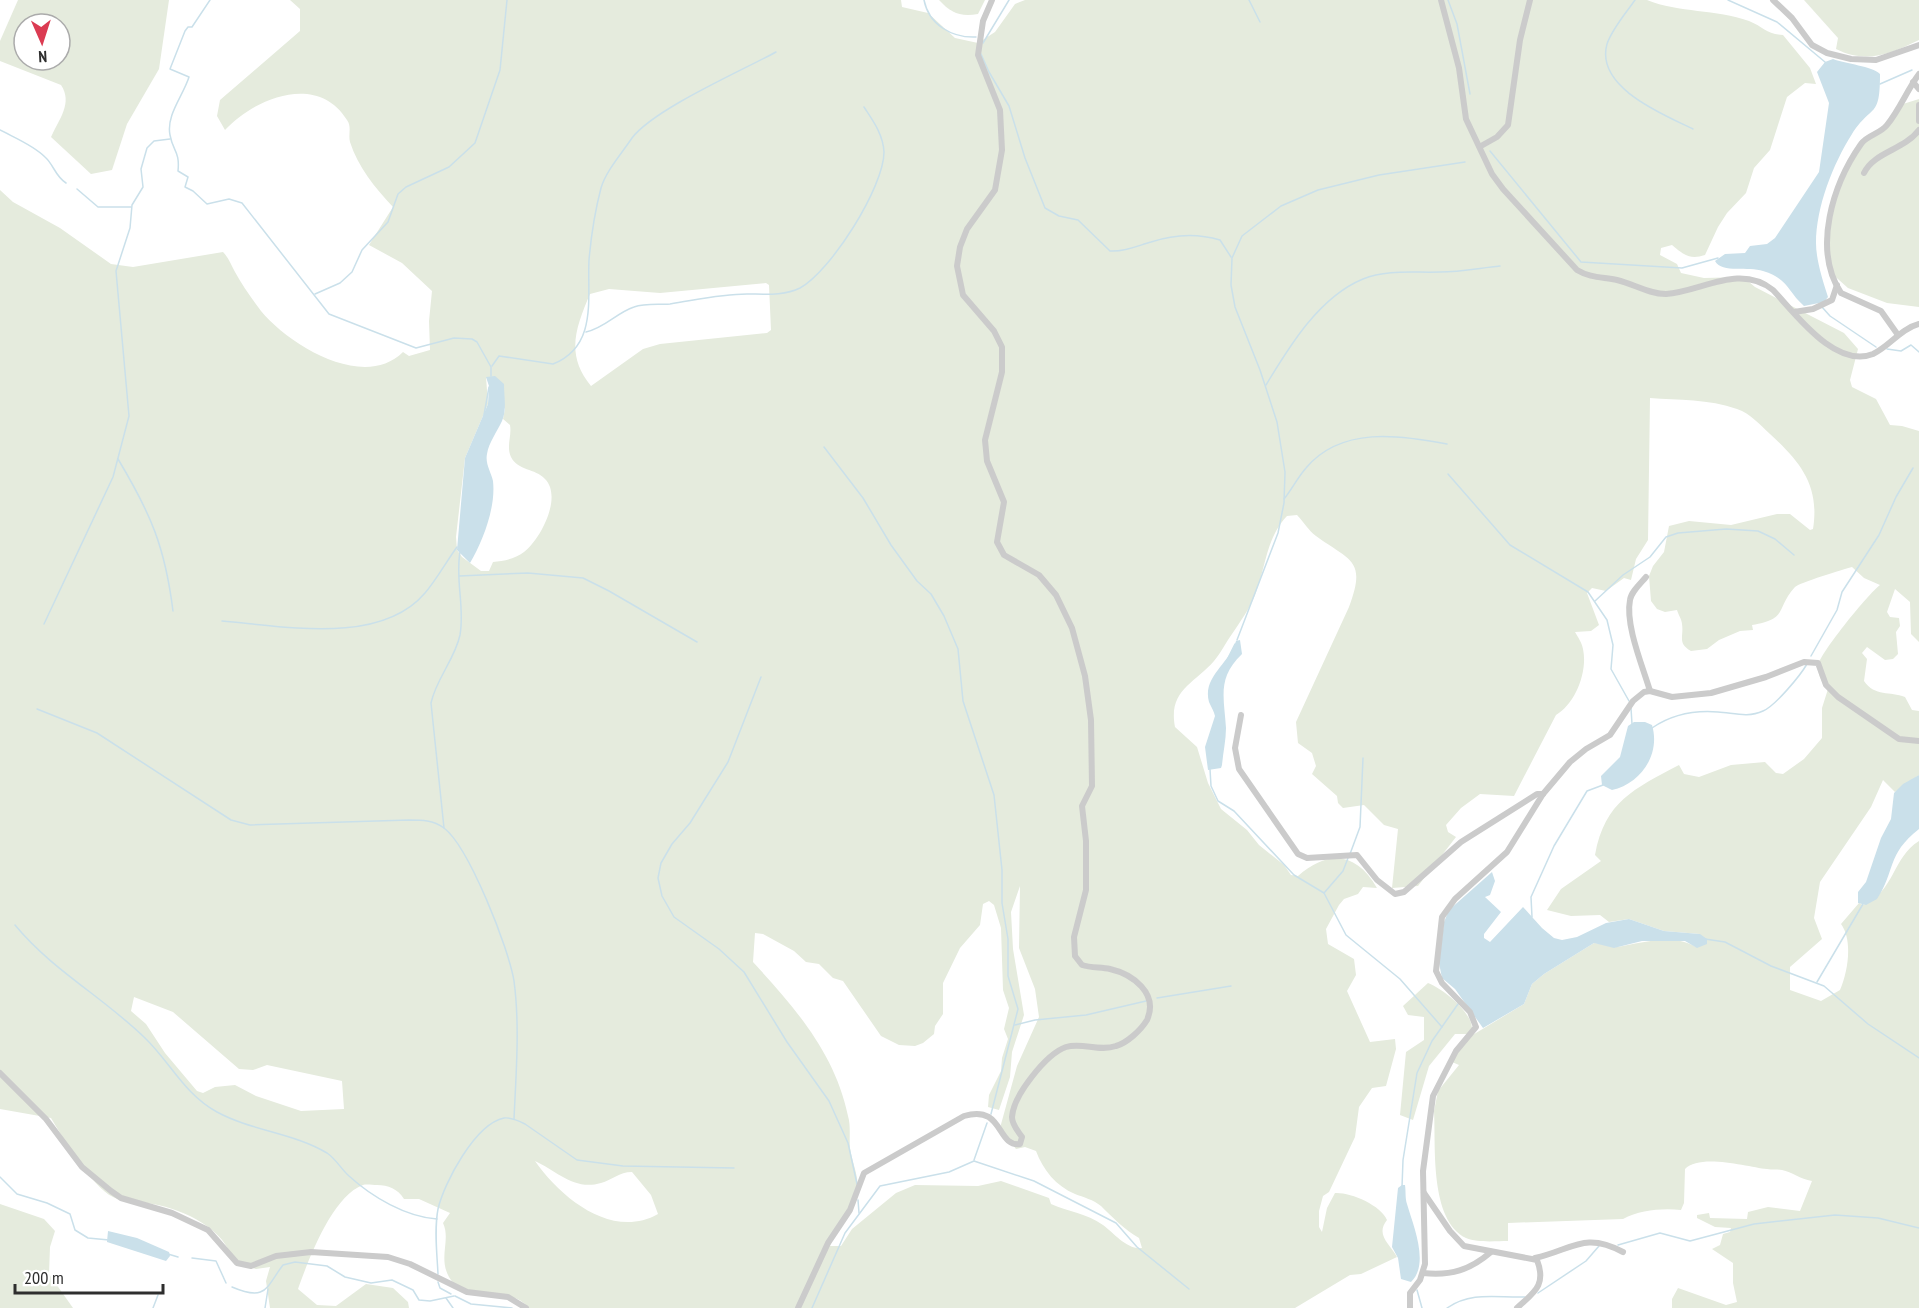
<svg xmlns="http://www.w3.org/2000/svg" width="1919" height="1308" font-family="'PT Sans Narrow',sans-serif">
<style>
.green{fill:#e5ebdd;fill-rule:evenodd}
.water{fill:#cae0ea}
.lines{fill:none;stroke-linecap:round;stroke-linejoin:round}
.stream{stroke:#cae0ea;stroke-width:1.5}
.minor{stroke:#cbcbcb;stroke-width:6}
</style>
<rect width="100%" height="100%" fill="#fff"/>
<g class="green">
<path d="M18,0H169L159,69L127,124L112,170L91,174L51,137C59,119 73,103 61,85L0,61V41ZM24,24H60V60H24Z"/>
<path d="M290,0H901L902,7L928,13L955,38L978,43L995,32L1015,4L1025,0H1647C1679,13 1716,9 1749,21C1764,27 1766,34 1783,35L1810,68L1816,84L1805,83L1787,97L1770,150L1754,168L1746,193L1727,213L1718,227L1705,255C1690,260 1684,255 1672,245L1661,248L1660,255L1677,264L1681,273L1704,278L1743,277L1755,287L1844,333L1858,349L1850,380L1852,387L1876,399L1890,425L1902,426L1919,431V642L1911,634L1910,602L1895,589L1887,612L1890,617L1899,618L1900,626L1896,632L1898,654L1893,659L1885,660L1867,647L1862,653L1867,659L1864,681C1875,697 1890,691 1905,697L1912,710L1919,711V775L1895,792L1883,780L1871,807L1820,882L1814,918L1822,939L1790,967V990L1821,1001L1840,990C1848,972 1853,940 1841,924L1859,903L1863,905C1895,891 1892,858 1919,841V1308H1672V1299L1678,1288L1726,1305L1737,1302L1733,1283V1263L1712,1249L1720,1245L1723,1234L1730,1232L1731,1228L1715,1227L1697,1218V1215L1709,1213L1710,1218L1747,1219L1748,1212L1768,1207L1800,1211L1812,1181C1800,1179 1792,1172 1782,1170C1777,1169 1772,1170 1767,1169C1748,1167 1700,1153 1685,1169L1684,1203L1681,1210C1662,1208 1640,1210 1623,1219L1508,1223V1241C1496,1241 1478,1243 1466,1238C1429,1220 1436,1145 1434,1111L1438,1091L1459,1065L1452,1062L1466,1039L1524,1004L1532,984L1544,974L1594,943C1602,943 1610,948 1617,947C1643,943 1671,933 1696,947L1700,934L1664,931L1629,919L1609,922L1600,915L1571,916L1547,910L1561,889L1601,861L1595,855C1605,801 1634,789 1679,765L1684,774L1699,777L1731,765L1765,762L1776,773L1783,774L1804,759L1822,738V708L1828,689C1822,682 1816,673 1819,663C1823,650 1868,594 1880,585L1864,578L1852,567C1844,569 1799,583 1795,587C1775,609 1789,619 1752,625L1753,630L1740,631L1719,640L1707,649L1691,651C1677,643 1684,637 1682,624C1682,620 1678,614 1677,610L1665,612L1657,609L1651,601L1649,576L1653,566L1664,552L1669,526L1689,521L1731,525L1777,514H1790L1810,530L1813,529C1820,485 1800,462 1770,434C1759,424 1751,414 1737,409C1709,399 1678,400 1650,398L1648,540L1636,559L1631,580L1624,578L1606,591L1592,588L1587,593L1599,625L1591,631L1575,632C1578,637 1582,643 1583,649C1588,672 1575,704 1556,715L1514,796L1480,794L1461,808L1446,825L1448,832L1456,837L1418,886L1392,888L1398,829L1384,825L1364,805L1343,808L1338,803L1337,796L1312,774L1316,766L1312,753L1298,743L1296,722L1349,607C1367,559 1350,561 1316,536C1308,530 1304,522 1297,515L1287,516C1266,538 1266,567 1255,595C1250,608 1240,622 1232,634C1226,642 1221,653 1214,661C1194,684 1168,690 1175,727L1197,747L1208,783L1221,809L1247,830L1259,845L1284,865L1291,875L1298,876C1329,849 1357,853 1377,888L1363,887L1358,894L1344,899L1339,905L1326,929L1328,944L1354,959L1356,975L1347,991L1370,1042L1395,1039L1396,1049L1386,1086L1372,1088L1359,1107L1355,1137L1329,1192L1323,1196L1319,1211V1227L1322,1232L1327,1208L1335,1193C1350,1192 1381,1205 1387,1220C1375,1235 1390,1244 1397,1257L1361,1274L1350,1275L1295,1308H529C525,1304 520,1299 514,1298C495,1294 461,1299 449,1277C438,1257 451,1240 443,1223L450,1213L419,1199H404C398,1189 388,1185 377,1185C373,1185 366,1184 363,1185C332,1196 308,1261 298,1289L317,1305L336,1306L366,1284L393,1288L408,1302L409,1308H270L266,1281L270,1267L256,1269L233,1262C226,1229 185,1210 153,1204C140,1202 124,1203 113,1197C92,1187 63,1138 51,1118L0,1109V190L13,202L60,228L111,264L133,267L223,252C229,258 231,265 235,272C242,285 252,299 261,311C289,345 364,391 403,352L409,356L430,350L429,321L432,291L402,263L369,245L393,207C375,188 358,167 350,142C348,134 352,127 347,120C318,73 256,97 225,130L217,116L220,100L300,31V9ZM766,283L769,285L771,330L767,333L660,344L643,349L591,386C565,355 576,327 590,294L609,289L660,293ZM486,377L505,409L503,419L510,425C512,436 506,446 511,457C518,471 535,468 545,479C563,497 540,540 524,552C515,559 503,561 493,562L489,571H481L462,557L457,550L456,537L465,458L488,404ZM1020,886L1019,948L1035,989L1039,1017L1017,1066L1000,1128L1016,1149L1025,1147L1036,1151C1043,1170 1056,1186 1075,1194C1083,1197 1094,1200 1101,1206C1112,1217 1125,1230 1139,1238L1142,1248C1127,1250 1114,1233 1103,1225C1086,1213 1069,1212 1051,1204L1049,1198L1001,1181L978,1186L915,1185L896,1193L852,1229L841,1246H830C836,1230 854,1207 857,1193C860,1178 852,1163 850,1148C849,1138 851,1126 848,1116C835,1053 795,1008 753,962L755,933L763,934L794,951L806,962L819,964L833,978L843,981L881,1036L899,1045L915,1046L923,1043L934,1034L935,1026L943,1014V983L960,948L980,925L983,904L989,901L994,905L1001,928L1003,990L1009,1008L1004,1029L1008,1039L1002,1058L1001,1071L989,1095L988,1107L999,1110L1010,1077L1012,1052L1024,1015L1013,949L1011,912ZM134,997L173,1012L239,1069L253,1070L267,1065L342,1081L344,1109L301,1111L256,1096L235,1085L215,1087L203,1093L197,1091L165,1053L146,1024L131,1011ZM535,1161C557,1171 574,1191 601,1183C612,1180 619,1172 632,1172L651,1195L658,1214C612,1240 561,1198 535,1161Z"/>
<path d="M939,0H985L978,14C960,17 951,13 939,0Z"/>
<path d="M1804,0H1919V40C1890,54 1866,64 1836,49L1838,38Z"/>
<polygon points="1919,99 1919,307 1887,303 1848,288 1829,271 1824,242 1829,213 1860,143 1882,132 1903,104"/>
<path d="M1428,983C1443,989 1471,1011 1472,1028L1467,1034H1455L1429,1066L1413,1120L1400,1115L1406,1052L1424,1040V1017L1408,1015L1403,1006Z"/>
<polygon points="0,1204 44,1219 55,1231 50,1247 49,1274 73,1308 0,1308"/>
</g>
<g class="water">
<path d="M1833,59C1846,64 1872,66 1880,74C1880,120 1872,103 1852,134C1833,164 1816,207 1816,243C1816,260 1823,281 1828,297L1824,302L1804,306C1787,291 1789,279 1763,271C1749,266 1722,274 1715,261L1725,254L1745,253L1750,246L1767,244L1775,238L1819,172L1829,103L1817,72L1825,62Z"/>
<path d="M495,376L504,384C504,396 507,410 502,421C497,432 489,442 487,454C485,464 491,472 493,481C496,507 483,541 470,563L457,550L465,458L488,404L489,386L486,377Z"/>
<path d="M1240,640L1242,654C1217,678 1224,697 1226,728C1226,740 1223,753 1222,765L1221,768L1208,770L1205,747L1215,716C1214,711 1211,707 1209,702C1202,677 1230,663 1236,641Z"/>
<path d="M1634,722H1645L1652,725C1661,755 1640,784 1612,790L1602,785L1601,776L1620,757L1628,726Z"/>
<path d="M1919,775V829C1886,855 1896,870 1877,899L1866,905L1858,903V892L1866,882L1881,838L1891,819L1894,793L1903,784Z"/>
<polygon points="1492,872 1495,881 1490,895 1485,897 1501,912 1484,934 1484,938 1490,942 1523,907 1542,928 1554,938 1562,940 1577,937 1606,923 1629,919 1664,931 1700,934 1707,939 1707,944 1697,948 1685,941 1642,941 1614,948 1594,943 1544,974 1532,984 1524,1004 1483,1028 1455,989 1442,978 1439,963 1444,922 1449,910"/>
<path d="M1402,1185H1405C1406,1192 1405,1198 1407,1204C1413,1225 1430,1264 1411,1282L1401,1279L1398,1258L1392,1247L1398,1188Z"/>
<polygon points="108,1231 137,1238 169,1252 170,1256 166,1261 107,1242"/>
</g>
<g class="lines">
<g class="stream">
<path d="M210,0L192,27H188L185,31L170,69L189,77C183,96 166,115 170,135C173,152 180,151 178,171L188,177L185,187L193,191L207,204L229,199L242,203L329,314L416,348L454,338L472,339L477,342L491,367V376"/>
<path d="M924,0C929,25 952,38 976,37"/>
<polyline points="1249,0 1260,22"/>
<polyline points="1448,0 1457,24 1470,94"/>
<path d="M1635,0C1626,13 1612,29 1607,44C1595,87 1662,114 1693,129"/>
<polyline points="1728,0 1777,22 1825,62"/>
<polyline points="983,43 1009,0"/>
<path d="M981,54L989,72L1009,106L1025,158L1045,208L1059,216L1078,220L1110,251C1124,252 1137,246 1151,242C1175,234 1197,233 1220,240L1231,257"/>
<polyline points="1880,84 1912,70"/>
<path d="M0,130C15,138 33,145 45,157C54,165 55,176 66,183"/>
<polyline points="1490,151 1581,262 1682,268 1718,258"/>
<polyline points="77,189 98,207 131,207"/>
<polyline points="315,294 340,283 352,272 362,250 388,222 398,194 406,187 449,167 475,143 500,70 507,0"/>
<polyline points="1822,307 1830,316 1876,347"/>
<path d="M586,332C605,328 616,313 634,307C645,303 658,305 670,304C696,300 720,294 747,294C764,294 784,296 800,288C831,271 884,187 884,152C883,134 873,121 864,107"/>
<polyline points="1887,349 1901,351 1911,345 1919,352"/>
<path d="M492,366L499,356L553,364C598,346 587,298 589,260C591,237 595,211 601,188C606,171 622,153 632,138C654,109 741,71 776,52"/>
<path d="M1266,385C1289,347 1319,297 1363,279C1387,269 1415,273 1440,272C1460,272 1480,268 1500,266"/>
<polyline points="484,415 489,387"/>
<polyline points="824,447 863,498 891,545 917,581 931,594 944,616 958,649 963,701 994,795 1002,870 1002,903 1008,939 1008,976 1018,1009 991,1114"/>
<path d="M118,459C151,514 165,547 173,611"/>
<polyline points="1448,474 1510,545 1588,592 1607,620 1613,645 1611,669 1629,701"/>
<path d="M1284,499C1292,489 1298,477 1306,468C1341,426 1400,435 1447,444"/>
<polyline points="459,576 528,573 583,578 609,591 697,642"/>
<polyline points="1595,601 1623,575 1650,557 1666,537 1678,533 1726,529 1758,531 1775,539 1794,555"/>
<path d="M222,621C283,626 380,646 425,593C437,579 446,562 457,547"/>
<polyline points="44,624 113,477 129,416 116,271 130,228 132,205 143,187 141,169 147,148 154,141 170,139"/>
<polyline points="1237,640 1278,533 1284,503 1285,472 1277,422 1260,370 1235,307 1231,285 1232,258 1242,236 1281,206 1318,190 1379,175 1465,162"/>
<polyline points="1811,656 1837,610 1842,592 1879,535 1896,497 1913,468"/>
<polyline points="1226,662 1235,644"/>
<polyline points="761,677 728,762 690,823 672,844 661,863 658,878 662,896 674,917 719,949 744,972 787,1042 829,1101 848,1143 857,1184"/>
<polyline points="1631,708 1632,724"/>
<path d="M37,709L97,733L231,820L250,825L409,820C422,820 433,820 444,828C469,847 509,949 514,981C520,1026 516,1074 514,1119"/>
<path d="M1652,728C1671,715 1694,710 1718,712C1734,713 1748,718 1763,711C1775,706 1800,676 1807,664"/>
<polyline points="1210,769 1211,786 1218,801 1234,811 1294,875 1324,893 1346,935 1400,979 1442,1027"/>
<path d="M444,828L431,703C436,679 455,659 460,635C465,607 455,580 460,552"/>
<polyline points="1350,854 1360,827 1363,758"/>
<polyline points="1324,893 1343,871 1348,858"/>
<polyline points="1532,917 1531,897 1554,846 1587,791 1603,785"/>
<path d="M15,925C52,970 103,997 145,1038C170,1062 185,1095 217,1112C252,1131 294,1133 327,1153C336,1159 341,1169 349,1176C372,1197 406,1217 437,1219"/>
<polyline points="1705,939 1725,942 1771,966 1824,986 1868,1024 1919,1058"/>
<polyline points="1817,982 1863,904"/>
<polyline points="1157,998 1231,986"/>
<polyline points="1015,1025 1035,1020 1086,1015 1146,1001"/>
<polyline points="974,1160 987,1123"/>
<polyline points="0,1177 17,1194 47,1203 70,1214 75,1230 88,1238 109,1240"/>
<polyline points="1402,1187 1403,1160 1417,1073 1432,1041 1458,1004"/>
<polyline points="858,1200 859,1213"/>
<polyline points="1618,1245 1660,1233 1690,1241 1754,1224 1835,1215 1878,1218 1919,1228"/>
<polyline points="168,1254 178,1257"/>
<polyline points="192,1258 216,1261 226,1283"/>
<path d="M438,1274C437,1253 434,1230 438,1209C444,1183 475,1124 504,1118C511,1117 519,1121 525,1124L577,1160L623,1166L734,1168"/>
<polyline points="438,1282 440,1288 451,1294"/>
<path d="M232,1287C267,1302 266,1287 283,1265L295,1262L327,1266L345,1277L371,1283L392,1280L413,1290L419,1300L430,1301L454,1296"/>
<polyline points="1417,1290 1422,1308"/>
<polyline points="1538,1293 1586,1261 1599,1246"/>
<polyline points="455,1296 471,1304 512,1308"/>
<polyline points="446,1298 453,1308"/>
<polyline points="153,1308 158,1295"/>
<polyline points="265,1308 268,1289"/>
<polyline points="812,1308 845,1233 880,1186 949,1172 974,1161 1034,1181 1116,1223 1137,1247 1189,1289"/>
<path d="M1447,1308C1472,1291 1497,1298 1525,1297"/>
</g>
<g class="minor">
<path d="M1441,0L1459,68L1466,119L1492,174L1503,189L1577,270C1590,278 1603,277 1617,280C1634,284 1648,294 1666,294C1701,292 1739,263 1773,290C1795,313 1835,369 1873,354C1890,346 1900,329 1919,324"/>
<polyline points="1773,0 1792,18 1812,45 1827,53 1851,59 1876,60 1919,45"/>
<polyline points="1913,82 1919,89"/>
<polyline points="1919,105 1919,121"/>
<polyline points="1481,146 1497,137 1508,125 1520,40 1530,0"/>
<path d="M1864,173C1874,152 1904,150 1919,130"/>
<polyline points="1794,312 1813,309 1832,300 1837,285"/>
<path d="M1898,335L1881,311L1841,293C1812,249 1833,184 1861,144C1867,135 1880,134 1887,125C1900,109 1907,90 1919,74"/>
<path d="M1646,577C1640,584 1631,592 1630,600C1625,625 1643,667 1650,691"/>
<polyline points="1241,715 1235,748 1239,769 1298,854 1307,858 1357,855 1377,880 1395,894 1404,892 1461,842 1537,794 1543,794"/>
<polyline points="0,1073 46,1119 82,1167 111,1191 121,1198 172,1213 208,1230 237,1263 251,1266 276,1256 311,1252 388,1257 410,1264 467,1292 508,1297 526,1308"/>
<path d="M1424,1193L1450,1231L1464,1246L1537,1260C1547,1286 1533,1293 1517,1308"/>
<path d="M1535,1258C1572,1250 1584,1231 1623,1252"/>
<path d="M1423,1273C1451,1276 1470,1270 1491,1252"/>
<path d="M798,1308L828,1243L850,1210L864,1173L964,1116C1004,1104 996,1147 1020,1144L1022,1137C1018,1131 1012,1125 1012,1117C1013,1096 1046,1054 1066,1047C1082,1042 1099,1052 1116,1046C1127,1043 1141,1030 1147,1020C1159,993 1132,974 1110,969C1101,967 1091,968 1082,965L1075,956L1074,937L1086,890V841L1082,806L1092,786L1091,720L1085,676L1072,628L1056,595L1039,575L1004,555L997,542L1004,502L987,461L985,440L1002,372V347L994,331L963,295L957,266L960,247L967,229L995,190L1002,150L1000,110L978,55L983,21L992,0"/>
<polyline points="1410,1308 1410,1293 1420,1280 1425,1264 1423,1171 1433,1096 1456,1051 1476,1027 1470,1012 1442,983 1436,971 1442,917 1455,899 1507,852 1543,794 1570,762 1586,749 1610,735 1633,701 1644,692 1650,691 1672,697 1711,693 1766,677 1804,662 1818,663 1826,685 1838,697 1899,739 1919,741"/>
</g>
</g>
<g transform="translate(42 42) rotate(177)"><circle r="28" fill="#ffffff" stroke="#ababab" stroke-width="1.5"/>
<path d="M0-4.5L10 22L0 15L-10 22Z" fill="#db3b52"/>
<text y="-9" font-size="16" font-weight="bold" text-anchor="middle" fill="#2e2e2e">N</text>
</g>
<path d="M15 1284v9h148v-9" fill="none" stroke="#2e2e2e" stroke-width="3"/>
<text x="24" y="1284" font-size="18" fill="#2e2e2e" stroke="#ffffff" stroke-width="4.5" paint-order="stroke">200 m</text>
</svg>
